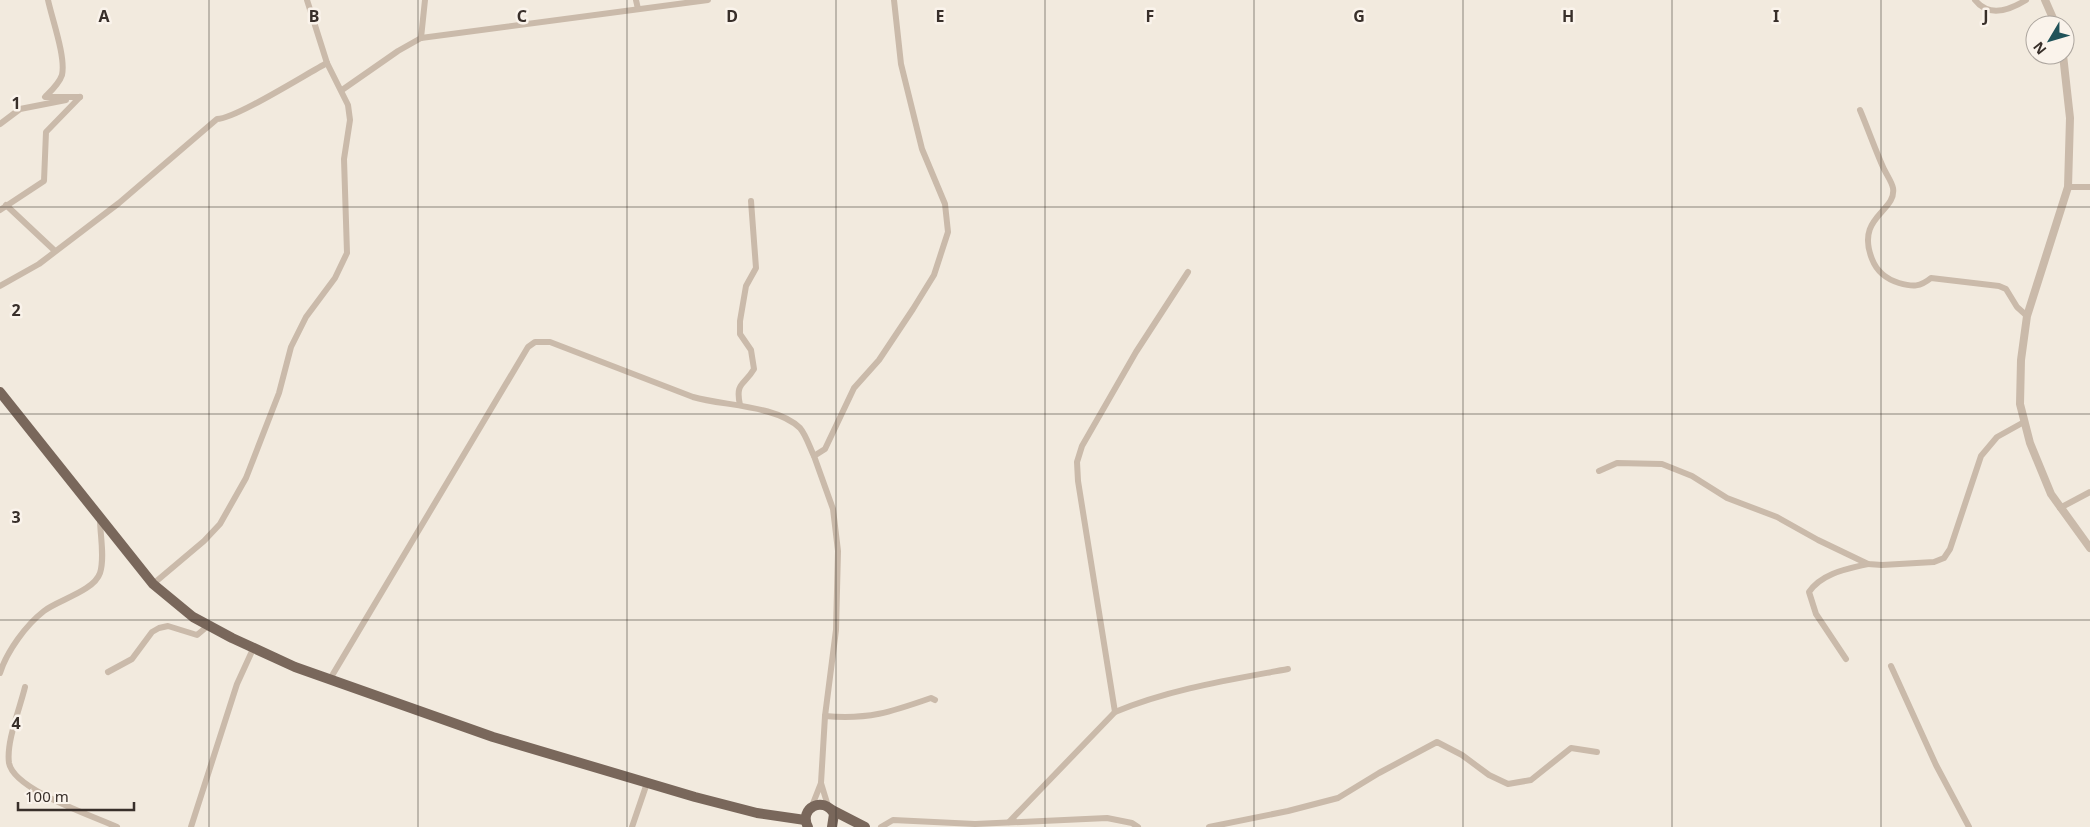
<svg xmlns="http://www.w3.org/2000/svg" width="2090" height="827" font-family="'Noto Sans',sans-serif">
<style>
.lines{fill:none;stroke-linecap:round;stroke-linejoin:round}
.minor{stroke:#cabaaa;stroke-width:6}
.tertiary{stroke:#cabaaa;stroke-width:8}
.primary{stroke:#79675b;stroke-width:10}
.grid{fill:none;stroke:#382f2a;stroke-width:1;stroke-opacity:0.55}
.grid-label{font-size:16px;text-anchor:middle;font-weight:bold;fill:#382f2a;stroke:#faf3eb;stroke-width:5;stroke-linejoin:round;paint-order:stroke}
</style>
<rect width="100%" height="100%" fill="#f2eade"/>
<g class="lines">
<g class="minor">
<path d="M48,0C52,19 66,57 62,75C59,84 51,91 45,97H80"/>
<polyline points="636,0 638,9"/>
<path d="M1975,0C1989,18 2010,10 2026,0"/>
<polyline points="421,38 425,0"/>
<polyline points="342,90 398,51 421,38 708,0"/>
<path d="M1860,110C1868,129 1875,149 1883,167C1886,174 1892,182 1893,188C1897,212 1855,216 1872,259C1877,272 1886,279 1899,283C1913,287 1920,287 1931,278L1999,286L2006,289L2017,307L2027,316"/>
<polyline points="0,124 20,109 66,100"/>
<polyline points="2068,187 2090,187"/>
<polyline points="6,205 55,251"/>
<polyline points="0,210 44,181 46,132 80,97"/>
<path d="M0,286L39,264L119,203L217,119C235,119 306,74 327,63"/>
<path d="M740,405C735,382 744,386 754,369L751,350L740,334V321L746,286L756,268L751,201"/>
<polyline points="1599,471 1617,463 1662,464 1692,476 1727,498 1777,517 1818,540 1868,564 1882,565 1934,562 1944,558 1950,549 1981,456 1997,437 2024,422"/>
<polyline points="2060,508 2090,492"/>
<polyline points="153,584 204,541 220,524 246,478 279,393 291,347 306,317 335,278 347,253 344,159 350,120 348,105 327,63 307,0"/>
<path d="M1846,659L1816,614L1809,592C1822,573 1847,569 1868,564"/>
<polyline points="1891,666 1936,765 1969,827"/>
<polyline points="108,672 132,659 152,632 159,628 168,626 197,635 209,625"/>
<path d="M0,673C7,651 26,625 44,611C58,600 94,591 100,573C105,557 100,535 100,519"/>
<path d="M330,679L528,347L535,342H550L693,397C724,406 776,405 800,428C806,435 810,448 814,456"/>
<path d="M25,687C20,708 6,742 9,763C14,790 93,816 117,827"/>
<polyline points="1115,712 1078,481 1077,462 1082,446 1136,352 1188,272"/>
<path d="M825,716C868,720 891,712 931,698L935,700"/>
<polyline points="821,783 825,716 836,630 838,551 833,509 814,456 825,449 854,388 879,360 913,309 934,275 948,232 945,204 922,149 901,64 894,0"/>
<polyline points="812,806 821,783 828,806"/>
<path d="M1009,822L1115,712C1170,689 1229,680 1288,669"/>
<polyline points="191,827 237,684 253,649"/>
<polyline points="632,827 647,783"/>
<polyline points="881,827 893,820 975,824 1107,818 1132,823 1138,827"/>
<polyline points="1209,827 1288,811 1338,798 1379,773 1437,742 1462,755 1489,775 1508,784 1531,780 1571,748 1597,752"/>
</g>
<g class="tertiary">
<polyline points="2045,0 2056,25"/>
<polyline points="2063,55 2070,118 2068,187 2027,316 2021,360 2020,404 2030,443 2051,494 2090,548"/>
</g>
<g class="primary">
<polyline points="0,392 153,584 193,617 232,638 295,667 493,737 695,797 757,813 805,820"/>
<polyline points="832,810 865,827"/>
<path d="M808,827C798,808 824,795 834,814L832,827"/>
</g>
</g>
<path class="grid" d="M209,0V827M418,0V827M627,0V827M836,0V827M1045,0V827M1254,0V827M1463,0V827M1672,0V827M1881,0V827M0,207H2090M0,414H2090M0,620H2090"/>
<g class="grid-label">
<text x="104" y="22">A</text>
<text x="314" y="22">B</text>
<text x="522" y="22">C</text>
<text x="732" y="22">D</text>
<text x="940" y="22">E</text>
<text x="1150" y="22">F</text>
<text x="1359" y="22">G</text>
<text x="1568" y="22">H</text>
<text x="1776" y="22">I</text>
<text x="1986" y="22">J</text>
<text x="16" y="109">1</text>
<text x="16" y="316">2</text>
<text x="16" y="523">3</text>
<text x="16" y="729">4</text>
</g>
<g transform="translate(2050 40) rotate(232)"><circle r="24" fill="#faf3eb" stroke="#aca59e"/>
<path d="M0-4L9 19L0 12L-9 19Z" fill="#205259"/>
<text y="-8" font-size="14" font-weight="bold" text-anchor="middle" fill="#382f2a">N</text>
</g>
<path d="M18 802v8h116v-8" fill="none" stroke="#382f2a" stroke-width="2.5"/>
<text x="25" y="802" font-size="15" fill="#382f2a" stroke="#faf3eb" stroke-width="4" paint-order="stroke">100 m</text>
</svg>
